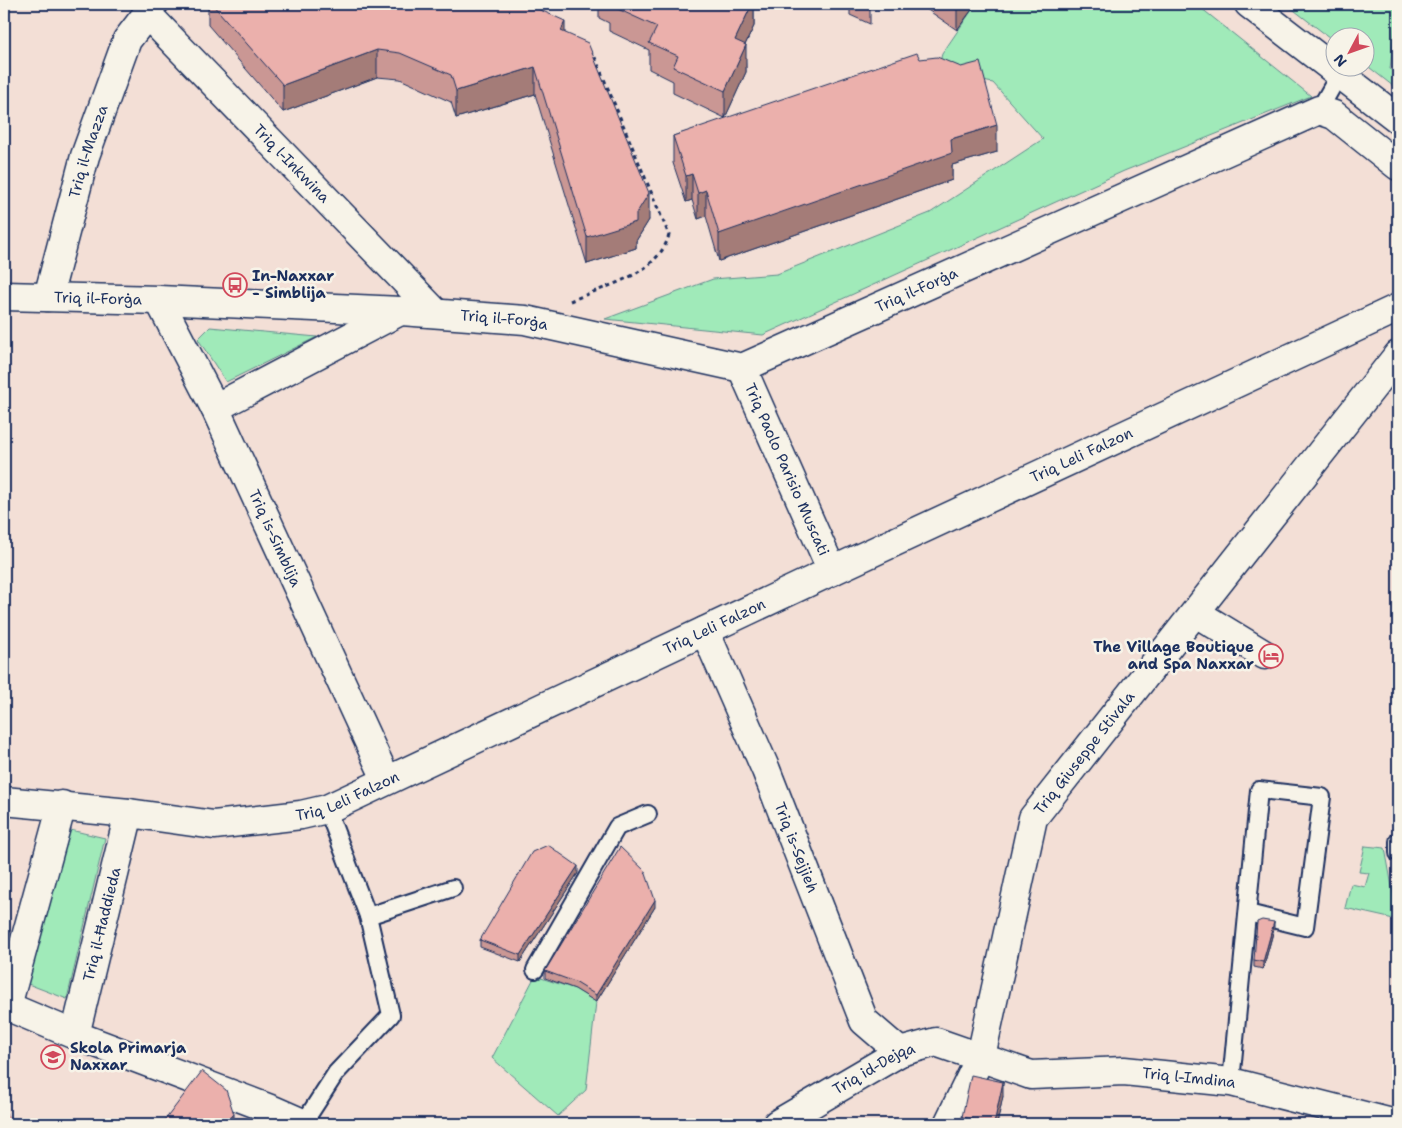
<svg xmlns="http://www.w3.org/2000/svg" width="1402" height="1128" font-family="'Shantell Sans',sans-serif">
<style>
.green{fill:#a0eab9;stroke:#5e8c8c}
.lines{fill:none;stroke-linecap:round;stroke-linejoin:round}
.service-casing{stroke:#1b2f5e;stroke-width:20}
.minor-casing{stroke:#1b2f5e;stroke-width:31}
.tertiary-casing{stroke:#1b2f5e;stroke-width:31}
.path{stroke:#1b2f5e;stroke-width:3;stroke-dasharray:4 4;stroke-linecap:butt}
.service{stroke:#f7f3e8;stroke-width:16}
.minor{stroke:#f7f3e8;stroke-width:28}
.tertiary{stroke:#f7f3e8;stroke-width:28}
.wall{fill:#ca9794;stroke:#1b2f5e}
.shaded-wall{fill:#a47b78;stroke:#1b2f5e}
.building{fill:#ebb0ac;stroke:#1b2f5e}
.labels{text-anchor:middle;stroke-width:5;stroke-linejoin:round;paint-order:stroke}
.street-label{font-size:15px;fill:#1b2f5e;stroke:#f7f3e8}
.poi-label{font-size:15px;font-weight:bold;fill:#1b2f5e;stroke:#f7f3e8;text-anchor:start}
</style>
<rect width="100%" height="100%" fill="#f3dfd6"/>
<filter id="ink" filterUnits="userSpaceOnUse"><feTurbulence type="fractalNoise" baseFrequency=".02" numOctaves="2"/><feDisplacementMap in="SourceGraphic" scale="10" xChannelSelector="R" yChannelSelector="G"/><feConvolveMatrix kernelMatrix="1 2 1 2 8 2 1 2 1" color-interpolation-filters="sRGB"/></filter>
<g filter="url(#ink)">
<g class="green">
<polygon points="976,4 1196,4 1311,96 1124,171 763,335 605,319 713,279 777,274 930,213 1043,139 993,83 937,72 942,54"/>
<polygon points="1286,4 1398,4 1390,69 1398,72 1398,90 1365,64 1364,38 1334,38 1334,41"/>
<polygon points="210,327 317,337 226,382 198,339"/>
<polygon points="66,829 105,838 67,999 28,984"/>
<polygon points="1365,846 1385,848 1398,920 1345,908 1351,884 1365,887 1369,873 1359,872"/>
<polygon points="535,976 575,989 596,1002 586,1090 558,1116 492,1058"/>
</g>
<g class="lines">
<g class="service-casing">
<g id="service">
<polyline points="147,14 161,4"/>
<polyline points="1319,110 1340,73"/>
<polyline points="1398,841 1398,853"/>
<polyline points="368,916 453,888"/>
<polyline points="535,970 617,827 648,814"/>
<polyline points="1231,1082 1259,790 1322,797 1305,927 1248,913"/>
<polyline points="303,1124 336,1073 391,1015 368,916 327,809"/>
</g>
</g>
<g class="minor-casing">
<g id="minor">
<polyline points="1249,4 1398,119"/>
<path id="s1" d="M4,296L159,300L401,311L525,320L742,368L1319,110L1334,115L1398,166"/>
<path id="s2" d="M48,297L85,156L127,40L147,14L436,313"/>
<path id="s3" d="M159,300L215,408L386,779"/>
<path id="s4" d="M742,368L832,571"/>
<polyline points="215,408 400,311"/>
<polyline points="1196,613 1265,655"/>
<path id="s5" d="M705,631L766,770L864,1021L900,1052"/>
<path id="s6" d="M4,801L129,813L214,825L301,815L327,809L832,571L1398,308"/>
<polyline points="4,1005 75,1035 273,1110 305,1124"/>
<polyline points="7,1006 62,805"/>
<path id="s7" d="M75,1035L129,813"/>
<path id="s8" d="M777,1124L900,1052L936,1042L1031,1075L1124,1071L1231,1082L1396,1124"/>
</g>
</g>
<g class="tertiary-casing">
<g id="tertiary">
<path id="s9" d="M948,1124L981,1056L1033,818L1398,355"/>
</g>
</g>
<path class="path" d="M570,301C605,286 658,275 669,235L594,55L591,53"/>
<use href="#service" class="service"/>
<use href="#minor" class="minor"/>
<use href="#tertiary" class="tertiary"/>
</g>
<g class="wall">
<polygon points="208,4 527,4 565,33 649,220 636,241 636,248 587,264 535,94 456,118 451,102 400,79 377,77 283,112 208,25"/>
<polygon points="599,4 754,4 754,26 745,45 746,72 725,118 673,93 673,81 649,69 649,50 609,31 609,23 599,18"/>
<polygon points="846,4 870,4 870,24 850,15 850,6"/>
<polygon points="919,4 976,4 957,30"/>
<polygon points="920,59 997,152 952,165 952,180 719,261 706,216 698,219 692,200 686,202 673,163 673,136"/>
<polygon points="578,873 520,962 480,947 480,940"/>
<polygon points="655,907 596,1002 575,989 545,978 545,971"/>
<polygon points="1274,929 1263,969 1254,967 1254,960"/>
<polygon points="1003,1096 997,1124 962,1124 962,1117"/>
</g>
<g class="shaded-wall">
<polygon points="752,4 754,4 754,26 735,66 735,40"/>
<polygon points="962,4 976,4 957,30 957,10"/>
<polygon points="565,21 565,47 561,31"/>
<polygon points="746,45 746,72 725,118 725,91"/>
<polygon points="377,50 377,77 283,112 283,85"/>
<polygon points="535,67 535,94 456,118 456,91"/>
<polygon points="997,125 997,152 952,165 952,180 719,261 719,234 951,139"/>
<polygon points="692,174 692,200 686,202 686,176"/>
<polygon points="706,190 706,216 698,219 698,193"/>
<polygon points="649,193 649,220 636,241 636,248 587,264 587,237"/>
<polygon points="578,866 578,873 520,962 520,955"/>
<polygon points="655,900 655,907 596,1002 596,995"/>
<polygon points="1274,922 1274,929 1263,969 1263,962"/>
<polygon points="1003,1082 1003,1096 997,1124 994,1124"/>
<polygon points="234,1114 234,1124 225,1124"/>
</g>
<g class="building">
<polygon points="212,4 527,4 565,21 561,31 588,43 649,193 636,214 636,222 587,237 535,67 456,91 451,75 400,53 377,50 283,85"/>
<polygon points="610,4 752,4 735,40 746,45 725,91 673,67 678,56 649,43 657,27 609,5"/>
<polygon points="856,4 870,4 870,10"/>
<polygon points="949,4 962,4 957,10"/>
<polygon points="917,53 920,59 937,57 961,67 980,62 997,125 951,139 952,153 719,234 706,190 698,193 692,174 686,176 673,136"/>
<polygon points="548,845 578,866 520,955 480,940 532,852"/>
<polygon points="620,847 645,871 655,900 596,995 575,982 545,971"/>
<polygon points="1262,920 1274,922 1263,962 1254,960 1257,922"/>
<polygon points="202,1071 226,1090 234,1114 225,1124 162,1124"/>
<polygon points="971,1075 1003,1082 994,1124 962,1117"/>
<polygon points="4,1113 19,1124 4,1124"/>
</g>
</g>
<defs>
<g id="bus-ring" transform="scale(1.25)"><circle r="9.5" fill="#f7f3e8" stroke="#d1495b" stroke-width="1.5"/><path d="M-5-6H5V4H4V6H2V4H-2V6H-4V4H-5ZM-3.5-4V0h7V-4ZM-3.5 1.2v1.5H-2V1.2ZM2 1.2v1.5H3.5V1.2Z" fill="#d1495b"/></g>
<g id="hotel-ring" transform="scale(1.25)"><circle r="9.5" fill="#f7f3e8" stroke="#d1495b" stroke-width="1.5"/><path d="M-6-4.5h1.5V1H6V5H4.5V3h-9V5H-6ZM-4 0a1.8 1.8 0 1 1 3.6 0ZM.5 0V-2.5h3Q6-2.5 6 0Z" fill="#d1495b"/></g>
<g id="school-ring" transform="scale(1.25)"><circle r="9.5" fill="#f7f3e8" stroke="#d1495b" stroke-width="1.5"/><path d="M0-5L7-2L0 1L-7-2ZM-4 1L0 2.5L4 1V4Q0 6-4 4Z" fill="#d1495b"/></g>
</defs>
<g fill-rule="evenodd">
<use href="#bus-ring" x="235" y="285"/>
<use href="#hotel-ring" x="1271" y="656"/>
<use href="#school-ring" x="53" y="1057"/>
</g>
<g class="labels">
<g class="street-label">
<text dy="5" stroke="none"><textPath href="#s2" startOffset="151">Triq il-Mazza</textPath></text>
<text dy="5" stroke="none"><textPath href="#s2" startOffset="510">Triq l-Inkwina</textPath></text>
<text dy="5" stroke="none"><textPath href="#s1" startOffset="935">Triq il-Forġa</textPath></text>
<text dy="5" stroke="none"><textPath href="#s1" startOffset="94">Triq il-Forġa</textPath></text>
<text dy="5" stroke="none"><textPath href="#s1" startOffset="501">Triq il-Forġa</textPath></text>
<text dy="5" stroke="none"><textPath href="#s6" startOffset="1159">Triq Leli Falzon</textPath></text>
<text dy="5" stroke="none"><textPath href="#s4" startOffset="111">Triq Paolo Parisio Muscati</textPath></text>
<text dy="5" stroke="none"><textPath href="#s3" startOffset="265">Triq is-Simblija</textPath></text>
<text dy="5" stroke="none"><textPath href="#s6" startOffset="754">Triq Leli Falzon</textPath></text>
<text dy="5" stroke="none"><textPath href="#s9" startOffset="402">Triq Giuseppe Stivala</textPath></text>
<text dy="5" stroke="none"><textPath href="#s6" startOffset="349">Triq Leli Falzon</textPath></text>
<text dy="5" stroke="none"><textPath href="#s5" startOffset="235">Triq is-Sejjieh</textPath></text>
<text dy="5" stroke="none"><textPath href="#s7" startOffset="114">Triq il-Ħaddieda</textPath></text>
<text dy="5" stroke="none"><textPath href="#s8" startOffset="112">Triq id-Dejqa</textPath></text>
<text dy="5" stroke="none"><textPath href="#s8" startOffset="439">Triq l-Imdina</textPath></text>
</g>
<g class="poi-label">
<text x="252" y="281">In-Naxxar<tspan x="252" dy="17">- Simblija</tspan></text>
<text x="1254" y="652" text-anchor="end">The Village Boutique<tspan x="1254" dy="17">and Spa Naxxar</tspan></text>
<text x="70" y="1053">Skola Primarja<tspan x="70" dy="17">Naxxar</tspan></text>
</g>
</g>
<rect width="1402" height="1128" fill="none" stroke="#f7f3e8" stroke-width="20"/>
<rect x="10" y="10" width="1382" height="1108" fill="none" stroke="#1b2f5e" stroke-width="2" filter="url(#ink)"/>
<g transform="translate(1350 52) rotate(229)"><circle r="24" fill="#f7f3e8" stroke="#9fa5b1"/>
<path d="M0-4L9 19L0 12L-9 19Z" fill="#d1495b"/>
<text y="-8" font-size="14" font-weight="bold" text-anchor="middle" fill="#1b2f5e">N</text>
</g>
</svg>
